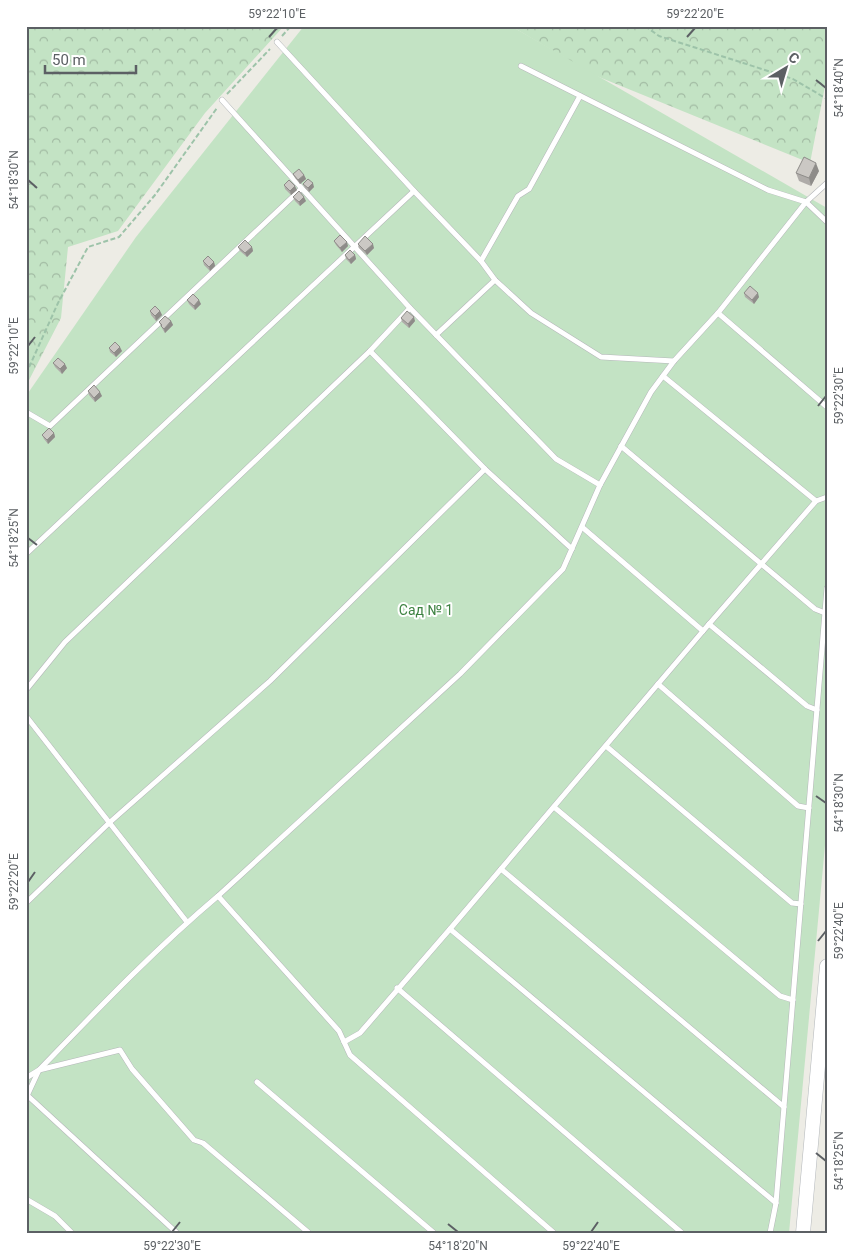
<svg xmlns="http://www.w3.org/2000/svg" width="853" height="1259" font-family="Roboto,sans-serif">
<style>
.forest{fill:url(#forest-crowns)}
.garden{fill:#c3e3c4}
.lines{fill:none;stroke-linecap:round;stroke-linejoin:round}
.service-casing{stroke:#b5b7ba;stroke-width:6}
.secondary-casing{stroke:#b3b7bb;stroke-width:15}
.path{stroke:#9dc3a9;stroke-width:2;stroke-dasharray:5 2.5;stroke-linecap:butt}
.service{stroke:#fff;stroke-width:5}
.secondary{stroke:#fff;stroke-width:14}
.wall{fill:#afaca9}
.shaded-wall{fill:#8e8c89}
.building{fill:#cbc8c4;stroke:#8e8c89}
.ticks{fill:none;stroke:#5c6064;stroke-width:2}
.labels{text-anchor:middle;stroke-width:4;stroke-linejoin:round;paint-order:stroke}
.park-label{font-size:14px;fill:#3d8241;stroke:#fff}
.neatline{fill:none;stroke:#5c6064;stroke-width:2}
.ticks-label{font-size:12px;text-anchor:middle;fill:#5c6064}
</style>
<defs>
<pattern id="forest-crowns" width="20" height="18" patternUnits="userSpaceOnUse" patternTransform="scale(1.25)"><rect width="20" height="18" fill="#c3e3c4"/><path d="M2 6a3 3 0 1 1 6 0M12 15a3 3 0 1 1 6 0" fill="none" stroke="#a2bba3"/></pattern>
</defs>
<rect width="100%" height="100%" fill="#edece5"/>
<g class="forest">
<polygon points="26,26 284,26 205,113 118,231 68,247 61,318 26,386"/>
<polygon points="511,26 827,26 827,76 810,163 594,75"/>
</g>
<polygon class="garden" points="304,26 511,26 827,208 827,824 789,1233 26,1233 26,396 136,237"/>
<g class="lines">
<g class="service-casing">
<g id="service">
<polyline points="277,42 414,191 481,261 495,280 531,313 601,357 674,361"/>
<polyline points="521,66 768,190 806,202 827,222"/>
<polyline points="222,100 410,308 556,459 600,485"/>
<polyline points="481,261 518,196 529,189 580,96"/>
<polyline points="718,313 827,407"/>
<polyline points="436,335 495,280"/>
<polyline points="370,351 485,469 572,549"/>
<polyline points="663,376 816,501"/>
<polyline points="26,412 50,426 301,189"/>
<polyline points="621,446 815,609 825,613"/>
<polyline points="582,527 703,631"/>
<polyline points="26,554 414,191"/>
<polyline points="709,624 807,706 817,710"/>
<polyline points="658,684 798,806 809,808"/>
<polyline points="26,690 65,642 370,351 410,308"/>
<polyline points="26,716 187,922"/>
<polyline points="606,746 792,903 801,904"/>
<polyline points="554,807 780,996 793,1000"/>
<polyline points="501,869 784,1107"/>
<polyline points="218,896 339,1031 350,1055 554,1233"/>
<polyline points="26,903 109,823 270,681 485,469"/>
<polyline points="450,929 776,1203"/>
<polyline points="397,988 682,1233"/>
<polyline points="344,1042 360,1033 450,929 703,631 816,501 827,497"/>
<path d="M26,1078L39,1070C97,1010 154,950 218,896L460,674L563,569L600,485L651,392L674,361L718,313L806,202L827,183"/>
<polyline points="257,1082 434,1233"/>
<polyline points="28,1096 177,1233"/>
<polyline points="26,1098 39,1070 120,1050 132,1069 194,1140 203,1143 309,1233"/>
<polyline points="26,1199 55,1216 72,1233"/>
<polyline points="770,1233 776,1203 827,588"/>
</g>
</g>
<g class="secondary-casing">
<polyline id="secondary" points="803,1233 827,966"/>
</g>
<g class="path">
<polyline points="645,26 659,36 793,79 827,99"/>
<polyline points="282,36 291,26"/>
<polyline points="227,94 270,49"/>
<polyline points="26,374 58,303 88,247 119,237 155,195 217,108"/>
</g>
<use href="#service" class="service"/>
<use href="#secondary" class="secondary"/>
</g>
<g class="wall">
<polygon points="819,171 811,186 799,181 796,173"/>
<polygon points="293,174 304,175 306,179 300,184 295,178"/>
<polygon points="303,184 314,187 309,192 305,188"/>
<polygon points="284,185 297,190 291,195 285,189"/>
<polygon points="293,197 306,201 300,206 295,201"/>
<polygon points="334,241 348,246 342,252 336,245"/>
<polygon points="358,244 374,248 367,255 359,248"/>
<polygon points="238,247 252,247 253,251 247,257 240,251"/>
<polygon points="345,255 355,255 356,259 351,264 346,259"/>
<polygon points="203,261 214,262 215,266 210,271 204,265"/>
<polygon points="744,293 759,297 754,304 745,297"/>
<polygon points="187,300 201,304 195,310 189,304"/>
<polygon points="150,311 160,311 162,315 156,321 151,315"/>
<polygon points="401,318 415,321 409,328 402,322"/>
<polygon points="171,321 173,325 165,333 163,330 159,322"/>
<polygon points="109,348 122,351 116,357 110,352"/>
<polygon points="53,363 67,368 62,374 55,367"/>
<polygon points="88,391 102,396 95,402 89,395"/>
<polygon points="54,433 55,437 48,444 44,439 42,435"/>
</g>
<g class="shaded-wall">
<polygon points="816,163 819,171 811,186 809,178"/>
<polygon points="304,175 306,179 300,184 298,180"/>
<polygon points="313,183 314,187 309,192 308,188"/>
<polygon points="295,186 297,190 291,195 290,191"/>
<polygon points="304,197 306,201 300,206 299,202"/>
<polygon points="347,242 348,246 342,252 340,248"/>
<polygon points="373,244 374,248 367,255 365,251"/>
<polygon points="252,247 253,251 247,257 245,253"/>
<polygon points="355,255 356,259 351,264 349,260"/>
<polygon points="214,262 215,266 210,271 209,267"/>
<polygon points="758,293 759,297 754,304 752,300"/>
<polygon points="199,300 201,304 195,310 194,306"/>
<polygon points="160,311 162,315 156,321 155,316"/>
<polygon points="414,317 415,321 409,328 408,324"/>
<polygon points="171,321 173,325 165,333 164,329"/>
<polygon points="120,347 122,351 116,357 114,353"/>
<polygon points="65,364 67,368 62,374 60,369"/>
<polygon points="100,392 102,396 95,402 94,398"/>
<polygon points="54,433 55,437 48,444 47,440"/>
</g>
<g class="building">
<polygon points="804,157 816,163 809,178 796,173"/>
<polygon points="299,169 304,175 298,180 293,174"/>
<polygon points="308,179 313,183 308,188 303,184"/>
<polygon points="289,180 295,186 290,191 284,185"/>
<polygon points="299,191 304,197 299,202 293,197"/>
<polygon points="340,235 347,242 340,248 334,241"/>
<polygon points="365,236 373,244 365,251 358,244"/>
<polygon points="245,240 252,247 245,253 238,247"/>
<polygon points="350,250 355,255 349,260 345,255"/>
<polygon points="208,256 214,262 209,267 203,261"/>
<polygon points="750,286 758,293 752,300 744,293"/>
<polygon points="193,294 199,300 194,306 187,300"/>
<polygon points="155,306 160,311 155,316 150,311"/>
<polygon points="407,311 414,317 408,324 401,318"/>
<polygon points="165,316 171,321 164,329 161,326 162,325 159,322"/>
<polygon points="115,342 120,347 114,353 109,348"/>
<polygon points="58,358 65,364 60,369 53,363"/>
<polygon points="94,385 100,392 94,398 88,391"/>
<polygon points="49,428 54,433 47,440 42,435"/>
</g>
<path class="ticks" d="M269,37L277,28M687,37L695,28M816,80L826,88M28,180L37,188M28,346L35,337M818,406L826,396M28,538L37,545M816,796L826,803M28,882L35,872M818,941L826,931M816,1153L826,1161M448,1224L458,1232M172,1232L180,1222M591,1232L598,1222"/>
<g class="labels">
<g class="park-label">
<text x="426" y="615">Сад № 1</text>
</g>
</g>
<rect width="853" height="1259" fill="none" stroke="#ffffff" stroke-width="55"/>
<g transform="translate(786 68) rotate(38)" stroke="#ffffff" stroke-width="4" paint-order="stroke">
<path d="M0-4L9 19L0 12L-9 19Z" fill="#5c6064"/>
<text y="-8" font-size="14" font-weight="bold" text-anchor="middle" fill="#5c6064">С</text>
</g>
<path d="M45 65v8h91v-8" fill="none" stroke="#5c6064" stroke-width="2.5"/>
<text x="52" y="65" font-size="15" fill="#5c6064" stroke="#ffffff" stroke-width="4" paint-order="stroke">50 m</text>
<rect x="28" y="28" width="798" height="1204" class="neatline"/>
<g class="ticks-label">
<text x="277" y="18">59°22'10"E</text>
<text x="695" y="18">59°22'20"E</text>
<text transform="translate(839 88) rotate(-90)" y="4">54°18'40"N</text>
<text transform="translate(14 180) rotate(-90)" y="4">54°18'30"N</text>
<text transform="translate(14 346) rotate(-90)" y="4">59°22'10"E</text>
<text transform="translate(839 396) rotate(-90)" y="4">59°22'30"E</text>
<text transform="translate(14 538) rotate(-90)" y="4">54°18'25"N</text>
<text transform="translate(839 803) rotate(-90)" y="4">54°18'30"N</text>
<text transform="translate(14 882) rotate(-90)" y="4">59°22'20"E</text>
<text transform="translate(839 931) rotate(-90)" y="4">59°22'40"E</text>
<text transform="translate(839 1161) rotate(-90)" y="4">54°18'25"N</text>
<text x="172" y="1250">59°22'30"E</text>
<text x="458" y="1250">54°18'20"N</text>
<text x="591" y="1250">59°22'40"E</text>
</g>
</svg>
